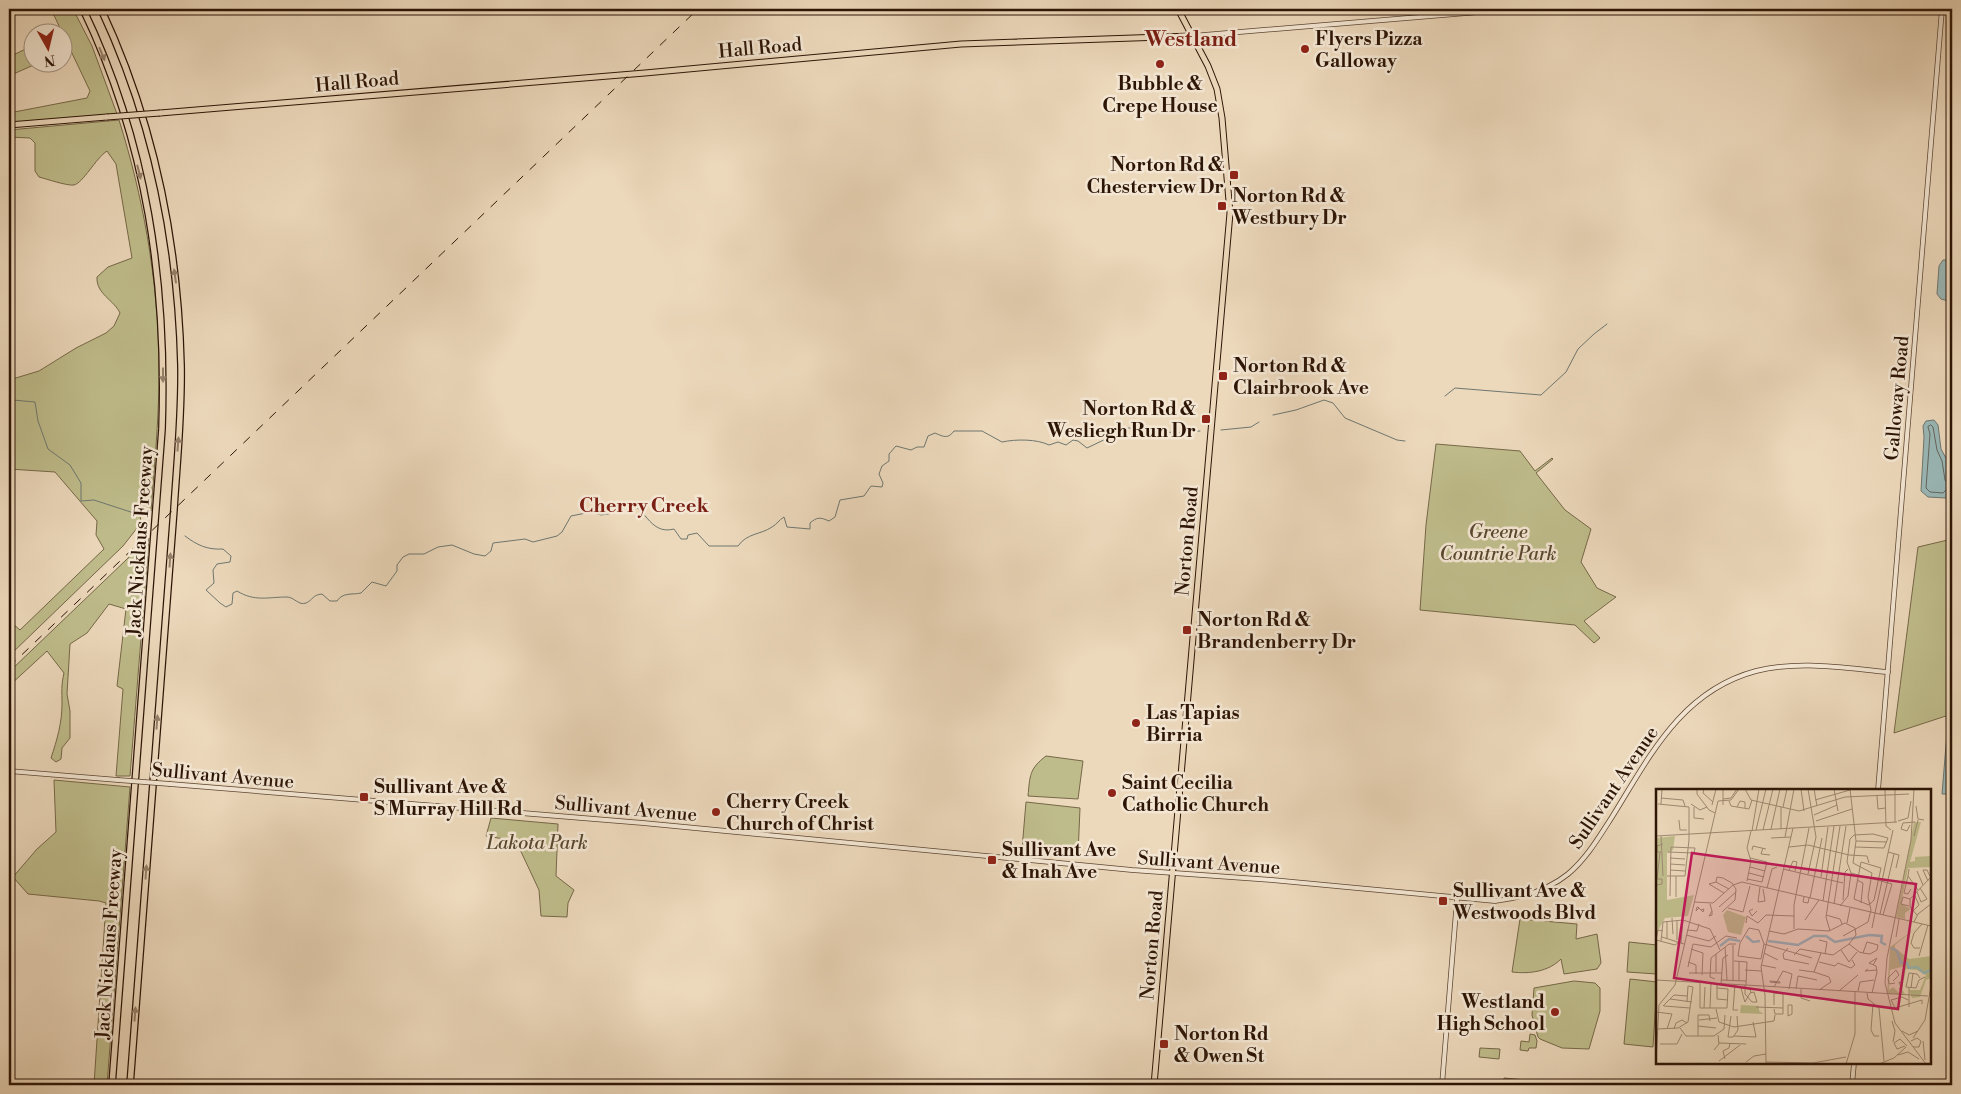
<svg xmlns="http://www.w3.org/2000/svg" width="1961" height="1094" font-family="'Libre Bodoni',serif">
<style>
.green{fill:#bfbc8b;stroke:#766848}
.water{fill:#9ab8b7;stroke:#6e7770}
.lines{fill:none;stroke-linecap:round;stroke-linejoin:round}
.shore{stroke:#64665e;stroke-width:1}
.stream{stroke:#6e7770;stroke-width:1}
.minor-casing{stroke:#5d4633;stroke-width:5.5}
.major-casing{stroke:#2d1506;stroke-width:7}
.highway-casing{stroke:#2d1506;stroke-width:8}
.minor{stroke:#f3e6d3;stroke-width:4}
.major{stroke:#ecd8bb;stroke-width:5}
.highway{stroke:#ecd8bb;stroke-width:5.5}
.rail{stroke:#2d1506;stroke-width:1;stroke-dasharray:9 9;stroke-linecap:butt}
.minor-bridge-casing{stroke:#5d4633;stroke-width:5.5;stroke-linecap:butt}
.major-bridge-casing{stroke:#2d1506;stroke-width:7;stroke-linecap:butt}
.minor-bridge{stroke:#f3e6d3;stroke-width:4}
.major-bridge{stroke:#ecd8bb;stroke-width:5}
.oneway{fill:#96806a}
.poi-dot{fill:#8f2418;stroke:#f3e6d3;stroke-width:2}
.labels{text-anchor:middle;stroke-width:5;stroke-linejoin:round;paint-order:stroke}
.poi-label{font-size:19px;font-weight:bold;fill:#2d1506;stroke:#f3e6d3;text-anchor:start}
.street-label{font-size:19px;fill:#2d1506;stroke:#f3e6d3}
.park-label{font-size:19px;font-style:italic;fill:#59472e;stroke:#f3e6d3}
.neighbourhood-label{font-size:20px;font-weight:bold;fill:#7a1f14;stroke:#f3e6d3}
.quarter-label{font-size:21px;font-weight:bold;fill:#7a1f14;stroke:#f3e6d3}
.inset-river{fill:none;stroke:#9ab8b7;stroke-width:2.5}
.inset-road{fill:none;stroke:#a08a73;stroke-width:1}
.view{fill:#c2185b;fill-opacity:0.15;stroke:#c2185b;stroke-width:2.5}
.inset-edge{fill:none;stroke:#2d1506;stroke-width:2.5}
</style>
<rect width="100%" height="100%" fill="#ecd8bb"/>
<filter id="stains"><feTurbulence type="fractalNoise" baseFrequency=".004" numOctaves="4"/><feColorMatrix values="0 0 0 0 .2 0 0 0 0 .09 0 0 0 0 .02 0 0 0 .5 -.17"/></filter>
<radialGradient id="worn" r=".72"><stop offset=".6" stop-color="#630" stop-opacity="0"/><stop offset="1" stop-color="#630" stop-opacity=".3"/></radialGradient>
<g class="green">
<polygon points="51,9 73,9 92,46 117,114 9,123 9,113 87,98 90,91"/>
<polygon points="32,46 32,62 38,63 9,76 9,57"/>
<path d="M119,120C143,196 157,276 159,355C160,407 155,459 151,511L139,505L141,523L123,546L9,656V643L14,637L12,623L20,630L104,549L96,535L97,521L55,472L9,469V380L39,371L76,348L106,333L114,326L120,313C114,300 96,294 97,277L108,267L132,258L116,164L107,151C96,158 83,183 74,185C67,186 47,179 39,177L35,171V143L30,138L9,137V130Z"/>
<polygon points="1436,444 1520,451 1535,471 1552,458 1553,459 1536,473 1565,510 1591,529 1581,562 1597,588 1616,597 1584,621 1600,638 1594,643 1575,625 1420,610 1426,525"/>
<path d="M149,538L130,776H116L123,689L117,686L126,609L109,604L87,633L70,644L67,694L70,711V738L62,748L61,759L56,762L51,758C57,740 62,723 62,704C62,691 61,686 64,673L47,651L9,686V672Z"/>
<polygon points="1952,539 1952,714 1894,733 1918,547"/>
<path d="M1046,756L1083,761L1078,799L1028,796C1030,776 1029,769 1046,756Z"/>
<polygon points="54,780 130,787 107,1085 94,1085 106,903 99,901 28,894 13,877 37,849 56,832"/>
<polygon points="1026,802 1080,808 1078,855 1025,852 1022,849"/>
<polygon points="491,818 558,824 556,876 574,890 568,903 567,917 541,916 539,890 516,841 486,836"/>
<path d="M1520,919L1577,924L1576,939L1597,934L1601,963L1597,969L1564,974L1561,959C1548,972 1529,974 1512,972Z"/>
<polygon points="1629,942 1657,945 1657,974 1627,972"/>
<polygon points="1630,979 1657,982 1653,1047 1624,1044"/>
<polygon points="1574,981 1595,983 1600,988 1600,1011 1589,1049 1562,1048 1540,1039 1538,1037 1532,1015 1534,988"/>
<polygon points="1530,1034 1535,1035 1537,1041 1536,1048 1529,1048 1528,1051 1520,1050 1521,1041 1529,1042"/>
<polygon points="1480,1048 1500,1049 1499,1059 1479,1057"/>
<polygon points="1504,1078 1548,1082 1547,1085 1503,1085"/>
</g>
<g class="water">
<polygon points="1943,260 1952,260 1952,302 1941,299 1937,294 1939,266"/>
<polygon points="1934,420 1938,425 1941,449 1947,460 1947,467 1952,486 1951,493 1946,498 1928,497 1921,491 1924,437 1923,426 1926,421"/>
<polygon points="1952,726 1952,819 1948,819 1950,794 1942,794 1947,733"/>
</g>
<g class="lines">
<g class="shore">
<polygon points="1931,425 1933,427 1937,450 1942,461 1945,480 1950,486 1943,493 1930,492 1926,488 1930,434 1928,427"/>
<polyline points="1952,734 1948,787 1952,790"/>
</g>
<g class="stream">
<polyline points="9,389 13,400 35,402 38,421 48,449 70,465 81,483 81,501 94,500 143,516"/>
<polyline points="1445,396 1455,388 1541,395 1566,372 1578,349 1594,334 1607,324"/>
<polyline points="1273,415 1296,410 1324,400 1333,403 1345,418 1397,440 1405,441"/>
<polyline points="1221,430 1251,427 1259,422"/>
<path d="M185,536C197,545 207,550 223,549L231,556L230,562L217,564L213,570L214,583L206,590L220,603L226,607L232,604L233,593L237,591C255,602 268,597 287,597C294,597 299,606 306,603C313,600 312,595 322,594L330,601H337C343,592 352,595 361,593L372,582L386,586L397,571V565L403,557L409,554H424L438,547L452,545L474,554L485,556L491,551L493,543L525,539L533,542L557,536L562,532L571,516L591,512L601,515L614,513L620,510L624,503C645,502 648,536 674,529L681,539H687L688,535L697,533L709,546H738C747,533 760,535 772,527C777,524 779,520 784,517L787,527L810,529V523C817,517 820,517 829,521L835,517L840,500L864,496L871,486L882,487L883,483L879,474L882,466L889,461V454L896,446L911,450L917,447H924L928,436L935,433C944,437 948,439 954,431H982L1002,442C1016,439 1037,439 1049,445L1058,442L1066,445L1073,440L1078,441L1087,448L1110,437L1119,427L1177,433L1200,431"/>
</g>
<g class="minor-casing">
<g id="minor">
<polyline points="1192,36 1515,9"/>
<polyline points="9,771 118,780"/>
<path d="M170,784L643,823L1132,870L1272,880L1495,901C1521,898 1547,891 1568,874C1587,858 1599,837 1612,817C1650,756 1681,691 1756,671C1799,660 1844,668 1888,672"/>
<polyline points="1878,790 1942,9"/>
<polyline points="1442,1085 1457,899"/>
<polyline points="1852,1085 1854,1063"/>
</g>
</g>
<g class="major-casing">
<g id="major">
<polyline points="160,113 645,73 961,44 1192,36"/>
<polyline points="9,125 107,117"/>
<polyline points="1154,1085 1230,213 1222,118 1217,89 1208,66 1178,9"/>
</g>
</g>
<g class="highway-casing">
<g id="highway">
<path d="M83,9C147,142 167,283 162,429L112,1085"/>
<path d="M101,9C153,120 178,243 181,365C182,414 177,461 174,509L130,1085"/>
</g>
</g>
<use href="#minor" class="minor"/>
<use href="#major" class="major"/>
<use href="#highway" class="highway"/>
<polyline class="rail" points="9,667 698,9"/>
<g class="minor-bridge-casing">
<polyline id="minor-bridge" points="118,780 170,784"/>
</g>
<g class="major-bridge-casing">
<polyline id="major-bridge" points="107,117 160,113"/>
</g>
<use href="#minor-bridge" class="minor-bridge"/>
<use href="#major-bridge" class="major-bridge"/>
</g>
<defs><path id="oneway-solid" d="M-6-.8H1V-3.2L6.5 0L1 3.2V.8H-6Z" transform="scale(1.25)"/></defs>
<g class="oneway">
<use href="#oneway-solid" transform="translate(102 54) rotate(68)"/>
<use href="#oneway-solid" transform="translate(139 172) rotate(76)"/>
<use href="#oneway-solid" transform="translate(175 276) rotate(-98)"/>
<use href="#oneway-solid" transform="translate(163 375) rotate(90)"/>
<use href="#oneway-solid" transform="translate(178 444) rotate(-86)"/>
<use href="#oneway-solid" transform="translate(170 560) rotate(-86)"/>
<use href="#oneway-solid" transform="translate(157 722) rotate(-86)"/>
<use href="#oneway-solid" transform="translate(146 872) rotate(-86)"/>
<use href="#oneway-solid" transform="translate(135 1014) rotate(-86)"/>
</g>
<g class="poi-dot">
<circle cx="1305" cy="49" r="5"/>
<circle cx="1160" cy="64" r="5"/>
<rect x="1229" y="170" width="10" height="10" rx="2.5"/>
<rect x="1217" y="201" width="10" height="10" rx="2.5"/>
<rect x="1218" y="371" width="10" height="10" rx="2.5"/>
<rect x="1201" y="414" width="10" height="10" rx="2.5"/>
<rect x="1182" y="625" width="10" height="10" rx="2.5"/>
<circle cx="1136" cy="723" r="5"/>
<circle cx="1112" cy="793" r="5"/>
<rect x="359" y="792" width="10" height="10" rx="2.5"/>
<circle cx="716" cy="812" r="5"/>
<rect x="987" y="855" width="10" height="10" rx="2.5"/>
<rect x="1438" y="896" width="10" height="10" rx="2.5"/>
<circle cx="1555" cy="1012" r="5"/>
<rect x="1159" y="1039" width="10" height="10" rx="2.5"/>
</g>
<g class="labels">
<g class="poi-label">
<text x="1315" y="45">Flyers Pizza<tspan x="1315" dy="22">Galloway</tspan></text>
<text x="1160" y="90" text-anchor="middle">Bubble &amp;<tspan x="1160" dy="22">Crepe House</tspan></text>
<text x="1224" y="171" text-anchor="end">Norton Rd &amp;<tspan x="1224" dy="22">Chesterview Dr</tspan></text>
<text x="1232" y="202">Norton Rd &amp;<tspan x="1232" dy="22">Westbury Dr</tspan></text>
<text x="1233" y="372">Norton Rd &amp;<tspan x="1233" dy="22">Clairbrook Ave</tspan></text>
<text x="1196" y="415" text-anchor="end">Norton Rd &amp;<tspan x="1196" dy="22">Wesliegh Run Dr</tspan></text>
<text x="1197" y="626">Norton Rd &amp;<tspan x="1197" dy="22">Brandenberry Dr</tspan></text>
<text x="1146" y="719">Las Tapias<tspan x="1146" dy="22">Birria</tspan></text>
<text x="1122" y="789">Saint Cecilia<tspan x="1122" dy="22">Catholic Church</tspan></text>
<text x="374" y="793">Sullivant Ave &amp;<tspan x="374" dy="22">S Murray Hill Rd</tspan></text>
<text x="726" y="808">Cherry Creek<tspan x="726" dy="22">Church of Christ</tspan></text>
<text x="1002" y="856">Sullivant Ave<tspan x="1002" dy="22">&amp; Inah Ave</tspan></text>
<text x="1453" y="897">Sullivant Ave &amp;<tspan x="1453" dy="22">Westwoods Blvd</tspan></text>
<text x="1545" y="1008" text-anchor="end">Westland<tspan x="1545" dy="22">High School</tspan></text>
<text x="1174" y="1040">Norton Rd<tspan x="1174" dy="22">&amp; Owen St</tspan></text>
</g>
<g class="street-label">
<text transform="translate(760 47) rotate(-5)" y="7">Hall Road</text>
<text transform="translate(357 81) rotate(-5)" y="7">Hall Road</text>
<text transform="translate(1896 398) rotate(-85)" y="7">Galloway Road</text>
<text transform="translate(139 541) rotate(-86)" y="7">Jack Nicklaus Freeway</text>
<text transform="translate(1186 541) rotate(-85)" y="7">Norton Road</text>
<text transform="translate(223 775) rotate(5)" y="7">Sullivant Avenue</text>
<text transform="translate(1613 787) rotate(-56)" y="7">Sullivant Avenue</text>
<text transform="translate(626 808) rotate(5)" y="7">Sullivant Avenue</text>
<text transform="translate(1209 862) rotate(4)" y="7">Sullivant Avenue</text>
<text transform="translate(108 944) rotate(-86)" y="7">Jack Nicklaus Freeway</text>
<text transform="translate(1151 945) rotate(-85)" y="7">Norton Road</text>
</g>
<g class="park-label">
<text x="1498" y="538">Greene<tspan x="1498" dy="22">Countrie Park</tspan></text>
<text x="537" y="849">Lakota Park</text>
</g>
<g class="neighbourhood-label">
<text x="644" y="512">Cherry Creek</text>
</g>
<g class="quarter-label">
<text x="1191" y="46">Westland</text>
</g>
</g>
<g transform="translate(1656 789)">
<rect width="275" height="275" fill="#ecd8bb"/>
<path d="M258,33H265L254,73L259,72V68L275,67V78L252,79L245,115L255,120L249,124V130L240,128ZM19,47L17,61L11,64V111L38,106L32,127L9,129L0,145V49ZM71,121L90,128L85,146L72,143L67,126ZM263,137L239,156V159L253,170L275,167V189L270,191L264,208L256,209L253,201H264L270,186L261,181L250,180L246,200L249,205H231L234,158ZM249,177L244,205L237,198L233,201L234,181ZM85,216L103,217V222L108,225L84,224Z" fill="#bfbc8b" fill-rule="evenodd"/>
<path class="inset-river" d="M90,147L97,153L104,152M112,152L142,156L158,147H170L179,153L213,146L226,147L225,153L230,156M64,157L73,150L84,152M235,159L241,162L245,174H251L253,179L261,178L268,184L275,181"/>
<path class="inset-road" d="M41,0V5L53,21L59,24M48,0L47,4L57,13M89,0L95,11L143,22L189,8L253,5M145,0L148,22M158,0L161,17M178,0L182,22M229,0L230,37L235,41M258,0L255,51L231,169L229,194L239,234L270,275M221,7L222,20L229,19M5,9L27,11L29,17M67,10L75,9L81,0M159,11L194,1M73,12L75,17L93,20L96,11M2,15L33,18M5,15L6,0M35,15L44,21L51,18M56,16L60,0M67,16V0M260,17L262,30L268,31M38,18V29L48,30M81,18L84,12L89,13V19M125,18V40M127,18L131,0M158,26L181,16M23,31L24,41H31M160,32L196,20M242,32L252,29L255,12M239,33V0M254,36L251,42L245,40L247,34L259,33M115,40L124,0M100,41L110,0M107,41L117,0M96,42L103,0M198,46L217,45L232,49L228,59L199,58M0,47L241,33M5,47L7,87M258,47L262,31M129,48L138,0M115,49L135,48M200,52L231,53M133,58L152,56L193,66L211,67L213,74M107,59L105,65L114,66M96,61L97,57L110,60M5,63H1V57L7,55M12,63L38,64L39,59M232,63L243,66L240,79M14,69L29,70M205,73L225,79L218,111L213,116L198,110ZM14,75L29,76M94,78L109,82M127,80L187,94M253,80L252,87L262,101M14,81L29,82M133,81L137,72L141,73L139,82M261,82L267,96M93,84L108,88M195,84L236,95L227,126M152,85L160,48L152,0M11,87H29M20,87V108M29,87L33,51V18M252,87L248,104L252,105L255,100M165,88L172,38M1,90L4,63M91,90L106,93L111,73L94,69M201,91L207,94L205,114M91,92L95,72L91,59L95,42M272,92L267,81H271L275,89M60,93L61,88L67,89L76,94L80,100L79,111L66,123M53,95L60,93L73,100M53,95L68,104M0,96L6,95V90H1M104,98L102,113L109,112L107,100M111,99L116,80L121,78M261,103L265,113L271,110L264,99M14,107L15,58L39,59M148,108L147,113L152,114L153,109M154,109L166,49M187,111L189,83L192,80M167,112L178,37M38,113L57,114L77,96L86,93L275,137M54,115L56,122L53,127L56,126V122M178,115L190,37M184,117L192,107L195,84L191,73L194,50L198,46M253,117L245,115L247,108L254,110M63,118L80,103M43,119L40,122L41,118H42L47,123L48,120L45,121M72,119L87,123L94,97M97,120L93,122L96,127L101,122M257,122L263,116L258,105M219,124L237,41M224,125L238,65M170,126L184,130L186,135M261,126L254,118V110L275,88M16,129L17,145M149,131L163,111M258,133L262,125L275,115M90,134L91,127L102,134L110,126L138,127M191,134L194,119M216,139L219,124M138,140V116L153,39M31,141L41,142L43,135M113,142L128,145L142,140L173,142L189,134L199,139M174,142L170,128L184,37M30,146L53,152L60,147M187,147L212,133L215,121L212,108L216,84L197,74L200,52L194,0M6,148L28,155M240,148L243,130M11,149V132M0,151L19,156L23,153M0,151L2,141L7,142M21,151V131M163,151L171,153L169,165M5,152L7,133L27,131L54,140L64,161M25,154L27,131M108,155L105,170L82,167L84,154L93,139L103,141L108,155L156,169M193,155L202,162L203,163L207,164L214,165L221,161L222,156L211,153L207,164M69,158L71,191M132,159L127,165L128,170L153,175M264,159H258L255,154L258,144L266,135M35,160L47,164L46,186M185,161L193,173L201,163M108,164L122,171M60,165V183M138,166L144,160L177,166L193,155L200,146L199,139M263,167L272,136M78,172L91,173L90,196M83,172V192M32,173L40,176V185M163,173L179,177L182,174M182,174L195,179L199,176L196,171M213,174L220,177L221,183L216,204M213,174L221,169L217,176M105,176L120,179M32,178L37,155L55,158L70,147L81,149M212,180L209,182L221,181M89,181L105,182M143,181L158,183M127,182L136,185L133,200M33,184H66M264,189L261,185L253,184L250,198L260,199L263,191L269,188M59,190L54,188L55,169L73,155H80M0,191L107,197M65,191L90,192M77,191V156M114,192L124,193V194L114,193ZM237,192L243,186L240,181L232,189L233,195L239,194M44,193V219H71L72,200L61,199M61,194V210L72,211M65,195L67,169L72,166M79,195L77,221H82M89,196V205L96,213H101M107,197L272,207M118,198L127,182M253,199V218M255,199L257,184M140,200L142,187L161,191M145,200V209L154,212M243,200L245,199V198L246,196V194L243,193L245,198M163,201L175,193L173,188L158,183L165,164M183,202L202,186M202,202L204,193L218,191M211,204L212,210L223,219L228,272M14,210L36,213M88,210L89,213L94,204L98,203L101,213M88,210L85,199L94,200L95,204M252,211L246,208L235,211L239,219L266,211V215M31,213L32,197M217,215L215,241L218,247H223M118,216V204L127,205V225H119L118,220M132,216H136V225L132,227ZM7,217L18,206L31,207M8,217L34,219M100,218L127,219M48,219L49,198M54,219L55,194M60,220L63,233L78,238L118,232L119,226M0,223L16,225L11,240M75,227L72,248H77L82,241L81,227M43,231L61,229M236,232L239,242L237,253M97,233L100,248M42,237L60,239M24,239L30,247H58L68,240L69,226M1,240L22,239L32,233L37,198L32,197M18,240L20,234L26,231L31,234M246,242L253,246L262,242M42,247V226H53L54,232M78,247L100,248M257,249L269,231L275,197M255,252L261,249L265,252L263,258H257M267,252L269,271M63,254L90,255M4,255H21L26,245M249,257L241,260L238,254L244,250L251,257M58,261L63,255L62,246M242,266L252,263L263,270M69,270L67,262L73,259L74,254M63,272L84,256M0,273L3,216L19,196L62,12L75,11L83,0M90,273L98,267L110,265M110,273L157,274L190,268M110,275L109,206L105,178L137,39M190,275L199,245V203M223,275L238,269L250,258"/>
<path class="view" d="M36,64L260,95L242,220L18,189Z"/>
<rect width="275" height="275" class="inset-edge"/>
</g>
<rect width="1961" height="1094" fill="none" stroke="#ecd8bb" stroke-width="30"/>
<rect x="10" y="10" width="1941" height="1074" fill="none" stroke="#2d1506" stroke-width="2.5"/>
<rect x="15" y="15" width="1931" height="1064" fill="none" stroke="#2d1506"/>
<g transform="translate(48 48) rotate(172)"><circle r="24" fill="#f3e6d3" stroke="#a49281"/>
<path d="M0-4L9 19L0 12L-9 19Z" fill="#8f2418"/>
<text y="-8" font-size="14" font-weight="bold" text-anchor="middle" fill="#2d1506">N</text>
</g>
<rect width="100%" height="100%" filter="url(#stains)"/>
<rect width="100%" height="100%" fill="url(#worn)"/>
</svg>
